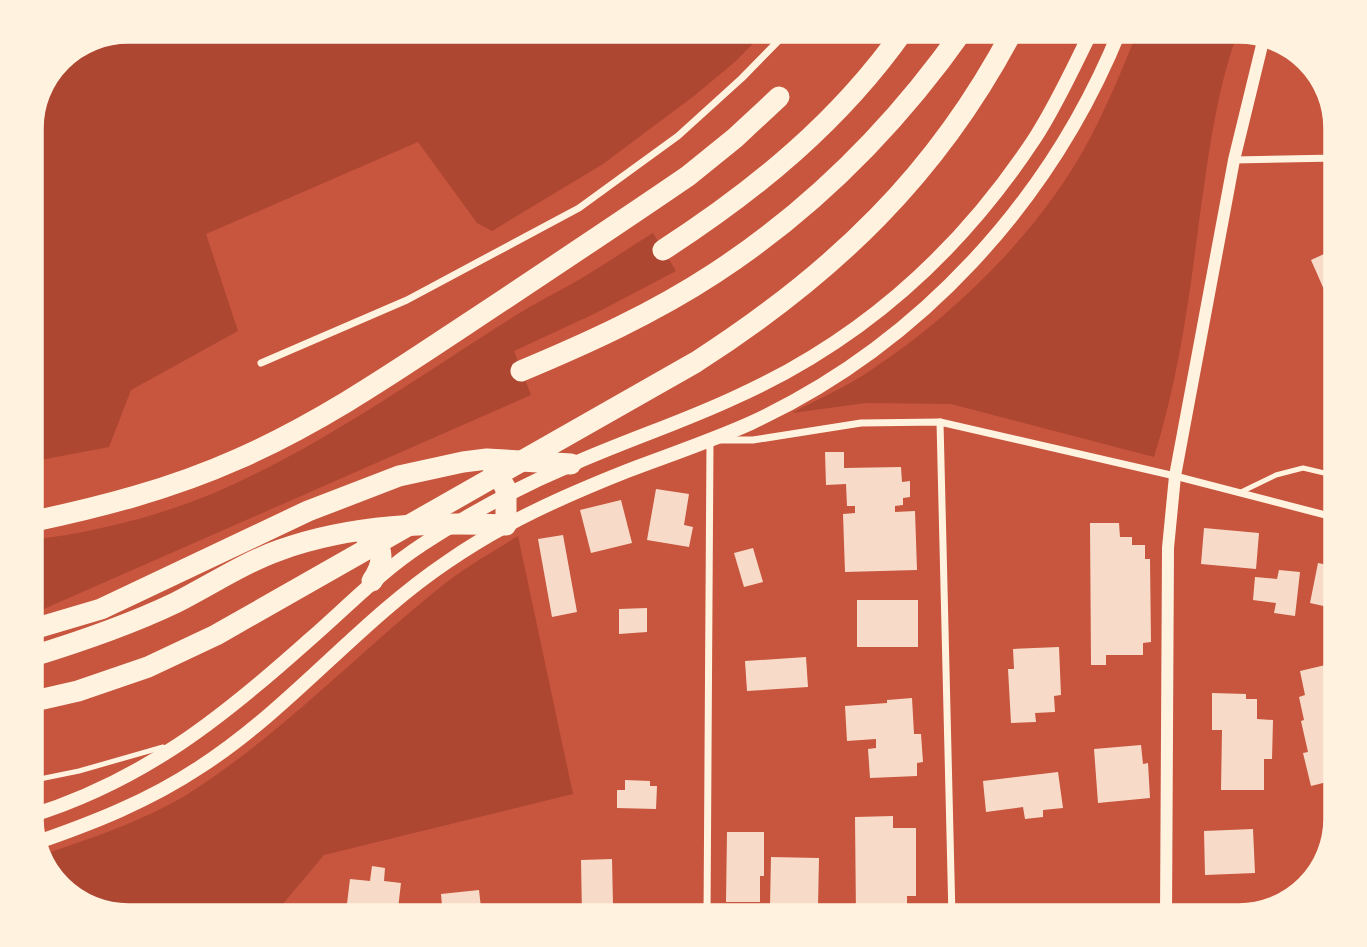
<svg xmlns="http://www.w3.org/2000/svg" width="1367" height="947" font-family="Roboto,sans-serif">
<style>
.green{fill:#ae4732}
.building{fill:#f7dbc8}
.lines{fill:none;stroke-linecap:round;stroke-linejoin:round}
.service{stroke:#fff3e0;stroke-width:5}
.minor{stroke:#fff3e0;stroke-width:7}
.tertiary{stroke:#fff3e0;stroke-width:12}
.secondary{stroke:#fff3e0;stroke-width:14}
.motorway{stroke:#fff3e0;stroke-width:21}
.rim{fill:none;stroke:#fff3e0;stroke-width:3.5}
</style>
<rect width="100%" height="100%" fill="#c8553d"/>
<g class="green">
<polygon points="128,30 766,30 736,61 694,96 603,164 492,231 477,223 418,142 206,234 238,331 131,390 109,447 30,462 30,122 59,58"/>
<path d="M1138,30H1239C1216,89 1208,159 1199,222C1189,301 1178,380 1154,457L951,404L866,403L792,413C818,399 846,387 871,370C953,316 1034,237 1083,151C1105,112 1122,70 1138,30Z"/>
<path d="M653,233L676,271L596,313L514,351L531,395L30,615V540C92,533 156,517 214,493C319,448 412,381 507,321C534,303 563,290 590,273C612,260 631,246 653,233Z"/>
<path d="M518,536L573,794L324,855L272,917C215,917 126,926 75,901C62,895 43,869 39,856C89,839 147,820 191,792C281,734 355,656 438,589C462,569 491,553 518,536Z"/>
</g>
<g class="building">
<polygon points="1337,248 1337,319 1311,260"/>
<polygon points="825,452 844,452 844,468 901,467 902,482 910,481 910,497 903,498 903,505 895,506 895,512 915,511 917,570 845,572 843,514 855,513 855,506 847,506 846,484 826,485"/>
<polygon points="656,489 689,494 684,525 693,527 689,547 647,540"/>
<polygon points="621,500 632,543 591,553 580,510"/>
<polygon points="1090,523 1119,523 1120,537 1132,537 1132,545 1145,545 1145,559 1150,559 1151,642 1143,643 1143,655 1106,655 1106,665 1091,665"/>
<polygon points="1204,528 1259,533 1256,569 1201,564"/>
<polygon points="563,535 577,612 552,617 538,539"/>
<polygon points="753,548 763,582 744,587 734,553"/>
<polygon points="1332,548 1337,549 1337,609 1310,603 1318,563 1328,565"/>
<polygon points="1279,570 1300,572 1295,616 1274,613 1276,603 1253,600 1255,577 1277,579"/>
<rect x="857" y="600" width="61" height="47"/>
<polygon points="647,608 647,632 619,634 619,609"/>
<polygon points="1059,647 1061,695 1054,696 1055,712 1035,713 1036,722 1011,723 1008,669 1014,669 1013,649"/>
<polygon points="806,657 808,687 747,691 745,661"/>
<polygon points="1334,663 1337,677 1336,819 1327,782 1311,786 1303,753 1308,752 1301,721 1304,720 1299,697 1305,695 1300,671"/>
<polygon points="1212,693 1246,694 1246,699 1257,699 1257,719 1273,720 1272,759 1264,759 1264,790 1221,790 1222,730 1212,730"/>
<polygon points="912,698 914,734 921,734 923,762 917,763 917,776 870,778 868,749 876,748 876,739 847,741 845,706 887,703 887,700"/>
<polygon points="1141,745 1143,764 1148,763 1150,798 1098,803 1094,749"/>
<polygon points="1058,772 1063,808 1043,810 1043,817 1025,819 1023,807 986,812 983,781"/>
<polygon points="625,780 650,781 650,786 657,786 656,809 617,808 617,790 625,790"/>
<polygon points="893,816 893,828 916,828 916,896 907,896 907,917 856,917 855,817"/>
<polygon points="1253,829 1255,873 1205,875 1204,831"/>
<polygon points="727,832 764,832 764,876 760,876 760,902 726,902"/>
<polygon points="771,857 819,858 818,907 770,906"/>
<polygon points="612,859 613,905 605,905 605,917 582,917 581,860"/>
<polygon points="372,866 385,868 384,881 401,883 397,917 346,912 350,879 370,881"/>
<polygon points="479,890 482,917 443,917 441,894"/>
<polygon points="728,912 767,913 767,917 728,917"/>
</g>
<g class="lines">
<g class="service">
<polyline points="1241,492 1276,475 1303,468 1337,476"/>
<polyline points="30,781 79,771 163,747"/>
</g>
<g class="minor">
<polyline points="1234,160 1337,158"/>
<polyline points="261,363 407,300 579,208 678,136 742,78 789,30"/>
<polyline points="940,422 952,917"/>
<polyline points="721,440 753,440 861,423 940,422 1175,476 1337,518"/>
<polyline points="707,917 710,441"/>
</g>
<polyline class="tertiary" points="1166,917 1168,548 1175,476 1234,160 1264,37"/>
<g class="secondary">
<path d="M30,816C143,781 222,718 309,640C347,607 380,572 423,544C470,513 521,486 573,464C627,440 683,422 736,397C861,341 960,252 1035,138C1057,104 1074,66 1092,30"/>
<path d="M35,843C93,823 149,801 200,767C290,709 358,622 447,562C503,523 564,496 627,471C669,455 711,441 751,423C919,345 1051,201 1120,30"/>
</g>
<g class="motorway">
<path d="M663,250C756,190 840,121 904,30"/>
<path d="M521,371C588,343 654,313 715,273C813,209 896,125 963,30"/>
<path d="M30,522C101,507 171,489 238,459C320,423 393,373 467,324C541,275 615,226 688,176L735,138L779,97"/>
<path d="M366,537C387,546 383,565 372,581"/>
<polyline points="30,630 101,609 308,511 399,476 463,462 487,459 571,464"/>
<path d="M30,657C79,642 129,625 175,603C209,586 243,563 280,550C352,524 431,522 506,525V489L491,463"/>
<path d="M30,702L78,691L148,667L216,635L696,362C833,274 937,175 1013,30"/>
</g>
</g>
<path d="M0 0H1367V947H0ZM128 42H1239A86 86 0 0 1 1325 128V819A86 86 0 0 1 1239 905H128A86 86 0 0 1 42 819V128A86 86 0 0 1 128 42Z" fill="#fff3e0" fill-rule="evenodd"/>
<path class="rim" d="M128 42H1239A86 86 0 0 1 1325 128V819A86 86 0 0 1 1239 905H128A86 86 0 0 1 42 819V128A86 86 0 0 1 128 42Z"/>
</svg>
